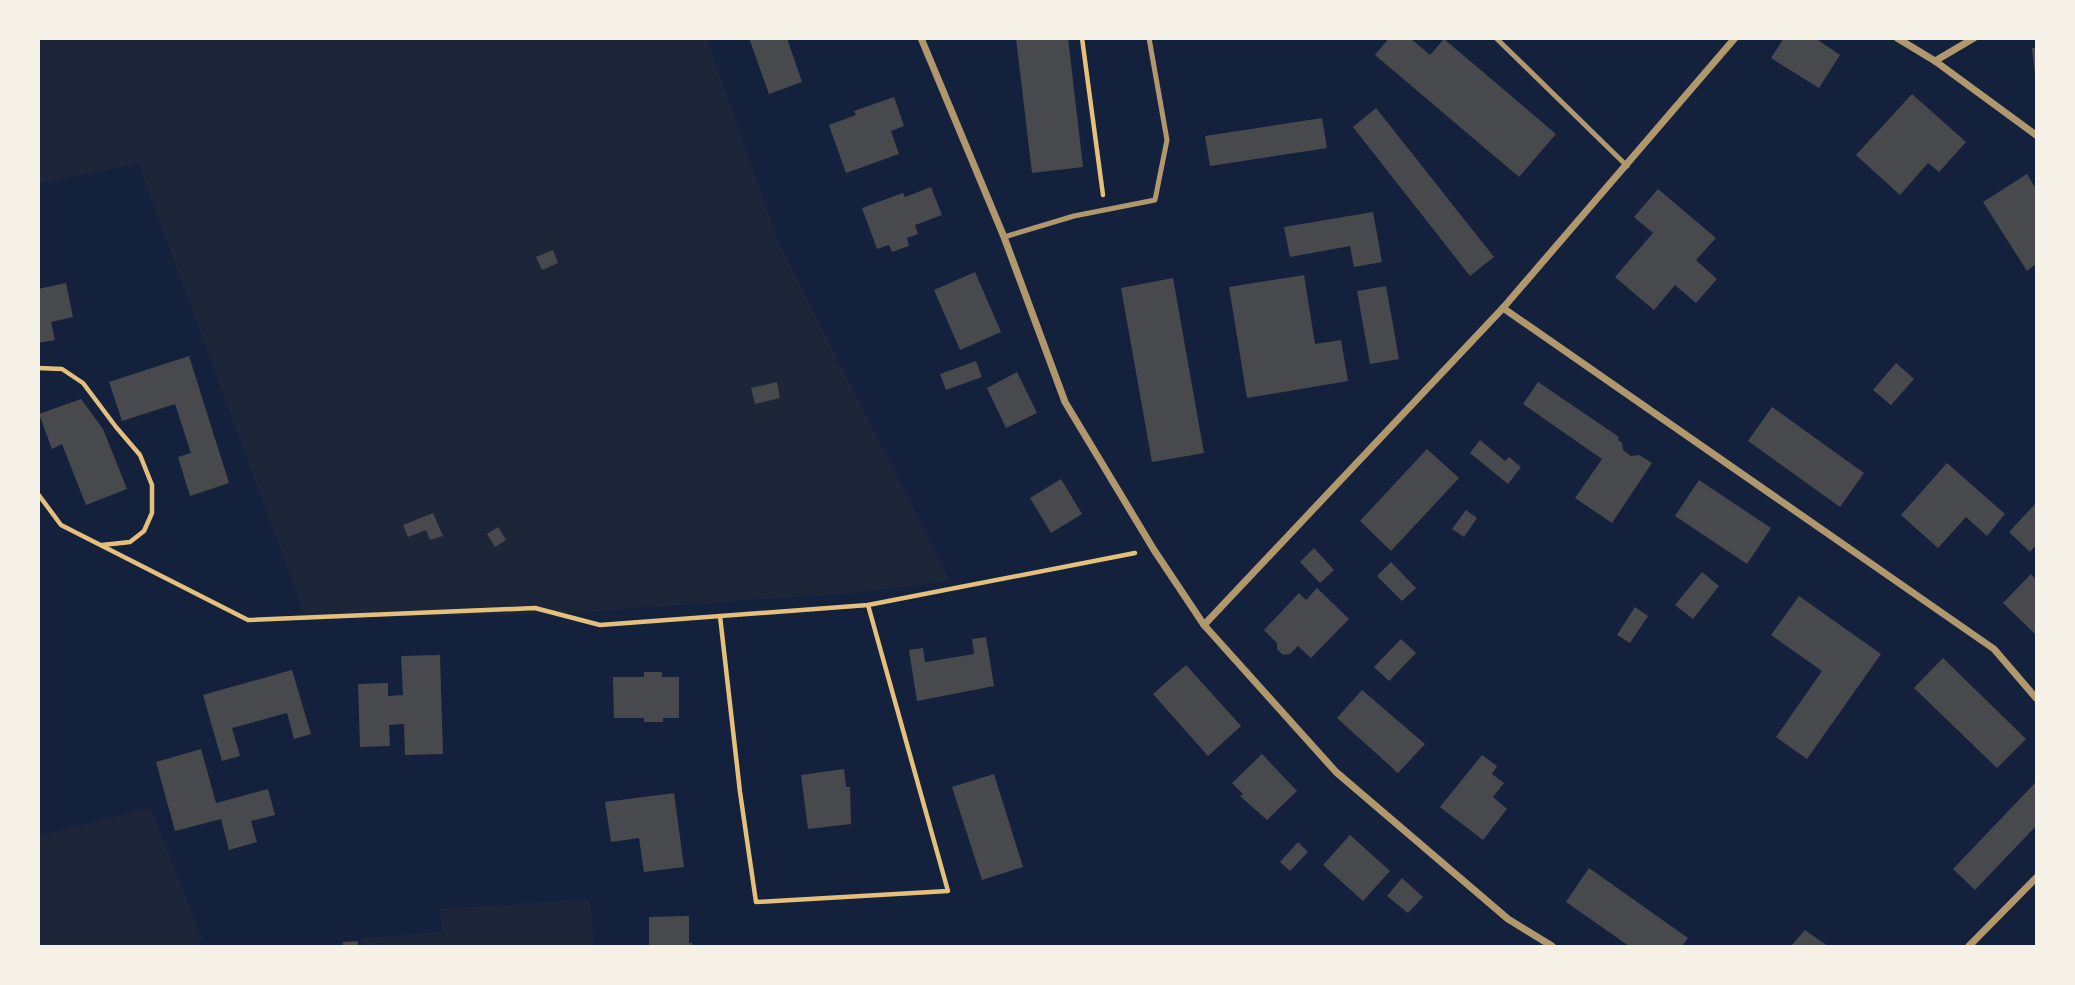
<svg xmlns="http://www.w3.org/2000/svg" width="2075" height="985" font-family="Rubik,sans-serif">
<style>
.green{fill:#1d2539}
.building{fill:#48494c}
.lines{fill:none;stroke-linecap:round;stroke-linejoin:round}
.path{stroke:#e5c07b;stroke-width:4.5}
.service{stroke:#b1986c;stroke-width:5}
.minor{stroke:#b1986c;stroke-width:7}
</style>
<rect width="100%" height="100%" fill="#14213d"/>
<g class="green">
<polygon points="39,39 707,39 777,238 950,581 853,593 557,614 305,616 138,164 39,183"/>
<polygon points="151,808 201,937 199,946 39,946 39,836"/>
<polygon points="590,899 594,946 362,946 361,938 442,932 440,909"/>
</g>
<g class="building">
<polygon points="749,38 787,38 802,82 769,94"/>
<polygon points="1016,38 1068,38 1083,167 1032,173"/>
<polygon points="1389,38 1410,38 1430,55 1444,39 1556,134 1519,177 1375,55"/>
<polygon points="1784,38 1815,38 1840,55 1819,88 1771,58"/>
<polygon points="2032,48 2036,48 2036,75 2035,75"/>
<polygon points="1912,94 1966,142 1939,172 1928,163 1900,195 1856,155"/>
<polygon points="894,97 904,126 891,131 899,154 846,173 829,125 856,115 854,111"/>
<polygon points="1376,108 1494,257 1470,276 1353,127"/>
<polygon points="1322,118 1327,148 1210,166 1205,136"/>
<polygon points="2027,174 2036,189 2036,264 2027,271 1983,202"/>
<polygon points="931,187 942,215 915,225 918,234 907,238 909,246 892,252 889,245 877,249 862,208 903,193 905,197"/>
<polygon points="1658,189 1716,238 1696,260 1717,279 1696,303 1675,285 1654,310 1615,277 1653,233 1634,217"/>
<polygon points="1373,212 1382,262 1354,267 1350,246 1290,257 1284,227"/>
<polygon points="553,250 558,263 542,270 536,257"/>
<polygon points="975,272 1001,332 960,350 934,290"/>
<polygon points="1304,275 1315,344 1341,340 1348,381 1247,398 1229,287"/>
<polygon points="1173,278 1204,453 1152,462 1121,288"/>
<polygon points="66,283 73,317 51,322 55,340 38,343 38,289"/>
<polygon points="1386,286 1399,359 1370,364 1357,291"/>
<polygon points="189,356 229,483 190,496 178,457 191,453 175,404 122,421 109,382"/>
<polygon points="976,361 982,377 946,390 940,374"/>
<polygon points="1896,363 1914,379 1891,405 1873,390"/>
<polygon points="1017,372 1037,413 1006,428 987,388"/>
<polygon points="777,382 780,398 755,404 751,388"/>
<polygon points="1538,382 1619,437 1618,440 1622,443 1623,450 1631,456 1639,455 1652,463 1612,523 1575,498 1602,459 1523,404"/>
<polygon points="81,399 103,429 127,489 86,505 62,444 52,449 39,414"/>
<polygon points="1772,407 1864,473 1840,507 1748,441"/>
<polygon points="1480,440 1505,461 1509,457 1521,467 1508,484 1470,453"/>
<polygon points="1427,449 1459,478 1391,551 1360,521"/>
<polygon points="1947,463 2005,514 1987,536 1966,517 1938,548 1901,515"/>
<polygon points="1061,479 1082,514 1051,533 1030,498"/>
<polygon points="1699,480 1771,528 1747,564 1675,516"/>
<polygon points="2036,503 2036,545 2030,552 2009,532"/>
<polygon points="1466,510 1477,518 1464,537 1452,529"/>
<polygon points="433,513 443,536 430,540 426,530 408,537 403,525"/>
<polygon points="498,527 506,540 495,547 487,534"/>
<polygon points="1314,548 1334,570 1320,583 1300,562"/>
<polygon points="1391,562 1416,588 1402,601 1377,576"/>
<polygon points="1702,572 1719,586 1693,619 1675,605"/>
<polygon points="2031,574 2036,580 2036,635 2003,603"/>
<polygon points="1317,588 1349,619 1311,658 1298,646 1290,654 1283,655 1277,649 1277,643 1264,630 1299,593 1306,600"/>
<polygon points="1799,596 1881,654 1807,759 1776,737 1822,671 1771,635"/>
<polygon points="1635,607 1648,616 1630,643 1617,635"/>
<polygon points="986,637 994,686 917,701 909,650 923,648 925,662 950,658 974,654 972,639"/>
<polygon points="1401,639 1416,653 1389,681 1374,667"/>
<polygon points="440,655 443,754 405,755 404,724 389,725 390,746 360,747 358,684 388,683 388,696 403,695 401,656"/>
<polygon points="1943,658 2026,739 1997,768 1914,688"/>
<polygon points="1186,665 1241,726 1208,756 1153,694"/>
<polygon points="292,670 311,734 294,739 287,713 232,728 240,756 222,761 203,695"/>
<polygon points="644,672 662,672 662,677 679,677 679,718 663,718 663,722 644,722 644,718 614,718 613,677 644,677"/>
<polygon points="1362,690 1425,744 1398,773 1337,718"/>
<polygon points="201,749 216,803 268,789 275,815 251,821 257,842 229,850 221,819 175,831 156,762"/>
<polygon points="1262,754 1297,791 1267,820 1240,796 1243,794 1232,783"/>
<polygon points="1482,755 1497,766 1492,774 1504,783 1493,797 1507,809 1483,840 1440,807"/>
<polygon points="844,769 846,787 850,787 851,824 808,829 801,775"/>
<polygon points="994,774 1023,867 982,880 952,787"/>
<polygon points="2036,782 2036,826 1975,890 1953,869"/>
<polygon points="674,793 684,867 644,872 639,838 611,842 605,802"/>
<polygon points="1350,835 1390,871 1363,901 1323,865"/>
<polygon points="1298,842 1308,852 1290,871 1280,862"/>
<polygon points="1589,868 1688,938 1682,946 1629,946 1566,902"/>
<polygon points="1402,878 1423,897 1408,913 1387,896"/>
<polygon points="689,916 689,943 692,943 693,946 649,946 649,917"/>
<polygon points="1805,930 1819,940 1828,946 1791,946"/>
<polygon points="358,941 358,946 343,946 343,942"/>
</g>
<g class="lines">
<g class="path">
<polyline points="1082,38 1103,195"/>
<polyline points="38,368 62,369 83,383 116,427 140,455 152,485 152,513 144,531 130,542 102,545"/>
<polyline points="38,494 61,525 248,620 535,608 600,625 868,605 1135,553"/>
<polyline points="720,616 740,792 756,902 948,891 868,605"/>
</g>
<g class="service">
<polyline points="1496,38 1627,166"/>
<polyline points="1004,237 1074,216 1155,200 1167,140 1149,38"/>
</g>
<g class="minor">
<polyline points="921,38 1004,237 1065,402 1154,550 1204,625 1336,772 1508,919 1552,946"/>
<polyline points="1897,38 1935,61 2036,135"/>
<polyline points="1935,61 1974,38"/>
<polyline points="1503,308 1994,649 2036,698"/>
<polyline points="1204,625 1503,308 1735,38"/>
<polyline points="1969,946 2036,878"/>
</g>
</g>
<rect width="2075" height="985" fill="none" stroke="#f6f1e7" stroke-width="80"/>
</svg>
